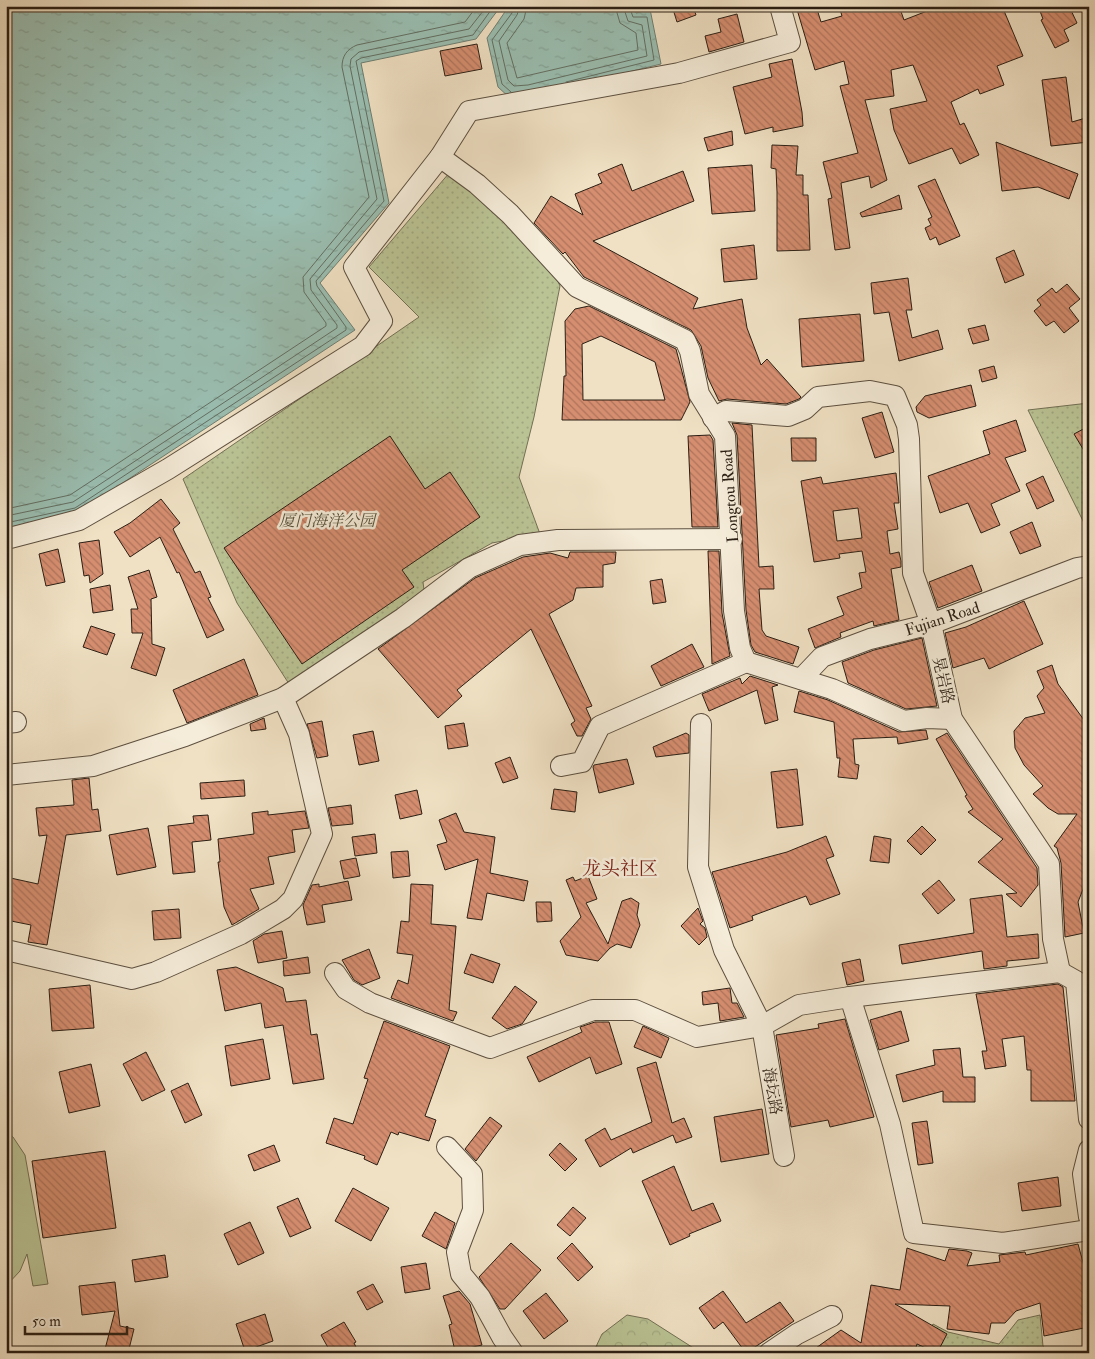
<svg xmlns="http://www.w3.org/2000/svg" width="1095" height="1359" font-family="'IM FELL Double Pica','Noto Serif SC',serif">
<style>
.grass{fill:url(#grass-dots);stroke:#727054}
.forest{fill:url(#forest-crowns);stroke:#727054}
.pitch{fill:#bac394;stroke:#727054}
.water{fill:url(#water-ripples);stroke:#6d7e72}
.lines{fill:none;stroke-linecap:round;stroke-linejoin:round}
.shore{stroke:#626e62;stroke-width:1}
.building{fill:url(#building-back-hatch);stroke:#2a1e13;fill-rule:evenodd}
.minor-casing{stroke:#5c4f3f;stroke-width:22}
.minor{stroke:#f5ecd9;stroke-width:20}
.labels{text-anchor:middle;stroke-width:5;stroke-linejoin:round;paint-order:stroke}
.street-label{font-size:16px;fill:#2a1e13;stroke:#f5ecd9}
.park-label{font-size:16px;font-style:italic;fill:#55503a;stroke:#f5ecd9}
.quarter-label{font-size:19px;fill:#7a1f14;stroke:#f5ecd9}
</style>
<defs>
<pattern id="grass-dots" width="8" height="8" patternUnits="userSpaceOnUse" patternTransform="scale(1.25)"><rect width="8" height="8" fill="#bac394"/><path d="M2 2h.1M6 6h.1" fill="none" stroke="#a0a77f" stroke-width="1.8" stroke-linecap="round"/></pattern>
<pattern id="forest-crowns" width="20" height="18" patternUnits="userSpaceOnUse" patternTransform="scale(1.25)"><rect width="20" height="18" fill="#bac394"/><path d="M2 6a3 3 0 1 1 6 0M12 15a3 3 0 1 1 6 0" fill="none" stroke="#a0a77f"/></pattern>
<pattern id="water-ripples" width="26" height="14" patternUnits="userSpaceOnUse" patternTransform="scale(1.25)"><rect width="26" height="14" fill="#9abeb1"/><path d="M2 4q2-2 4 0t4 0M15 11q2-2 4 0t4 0" fill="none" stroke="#85a397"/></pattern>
<pattern id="building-back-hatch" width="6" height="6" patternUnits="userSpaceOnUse" patternTransform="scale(1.25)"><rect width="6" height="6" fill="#d68e70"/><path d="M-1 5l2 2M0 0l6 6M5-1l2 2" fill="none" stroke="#ae735b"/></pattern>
</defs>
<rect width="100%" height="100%" fill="#f0e1c4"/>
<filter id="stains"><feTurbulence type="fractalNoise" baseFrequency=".004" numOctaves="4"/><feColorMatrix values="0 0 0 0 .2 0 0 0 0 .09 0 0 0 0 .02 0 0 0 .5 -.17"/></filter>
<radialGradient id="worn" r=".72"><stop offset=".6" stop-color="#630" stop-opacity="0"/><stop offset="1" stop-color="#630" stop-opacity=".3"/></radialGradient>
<g class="grass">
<polygon points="450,172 551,266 560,286 534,417 519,477 540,534 492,543 423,582 425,598 291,687 237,603 183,479 419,317 369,267"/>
<polygon points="1089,403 1089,533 1028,410"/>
<polygon points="1040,1315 1043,1346 1048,1353 915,1353 933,1324 948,1332 999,1344 1018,1320"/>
</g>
<polygon class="forest" points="627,1315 648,1319 695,1349 714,1353 593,1353 602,1334"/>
<polygon class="pitch" points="6,1132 13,1137 25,1155 48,1284 33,1286 27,1254 20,1271 6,1286"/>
<g class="water">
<polygon points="6,6 501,6 476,39 361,63 389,203 320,283 355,330 77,513 6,528"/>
<polygon points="509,6 633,6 636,13 650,9 661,64 530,96 510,98 498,87 487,38"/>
</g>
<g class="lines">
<g class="shore">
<polyline points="520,6 517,15 499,41 508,80 514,86 528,85 647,56 642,25 628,21 623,6"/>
<polyline points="527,6 524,19 507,43 517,78 638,50 636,33 620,23 615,6"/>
<polyline points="566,82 654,60 647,17 633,17 629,6"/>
<polyline points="511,92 502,84 492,40 512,13 513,6"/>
<path d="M6,509L70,495L326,326V323L304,292L303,277L369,197L342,67C342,56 347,49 357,45L465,22L477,6"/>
<polyline points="6,516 73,502 337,328 337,325 311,290 310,279 377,199 350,66 351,59 359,52 469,29 487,6"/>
<polyline points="6,523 75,508 346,330 346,327 317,286 316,281 384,201 356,61 361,58 473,35 494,6"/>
</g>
</g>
<g class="building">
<polygon points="672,6 693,6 696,15 677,22"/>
<polygon points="796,6 816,6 821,22 842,16 839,6 856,6 857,11 873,6 899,6 904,20 940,6 1002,6 1023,56 997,66 1004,85 980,94 978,89 951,102 960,125 964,123 979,155 960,164 952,148 909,164 894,130 890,109 927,101 913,65 891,70 894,96 865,100 887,180 871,188 869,176 841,183 850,248 835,250 828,199 832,198 823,162 858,153 840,86 849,84 844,61 815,70"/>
<polygon points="1038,6 1069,6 1077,23 1064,30 1069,41 1055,48 1041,20 1043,19"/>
<polygon points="737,14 744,42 709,52 705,36 721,32 718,19"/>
<polygon points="477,44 482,69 445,76 440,51"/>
<polygon points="792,59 802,112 803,126 773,132 773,127 745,134 733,87 772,77 769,64"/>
<polygon points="1066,77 1072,122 1089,117 1089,142 1051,146 1042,80"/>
<polygon points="732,131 733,145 708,151 704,138"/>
<polygon points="996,142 1078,174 1069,199 1038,187 1002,191"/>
<polygon points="772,145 798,146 796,175 803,175 803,195 808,195 810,250 777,251 777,192 776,169 771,168"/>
<polygon points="622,164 632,191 683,171 694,201 593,241 698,298 693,309 742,299 747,328 761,365 767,359 801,397 799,399 786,404 727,399 719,401 708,378 701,346 691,330 584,277 565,252 563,254 534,223 551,196 583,215 575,194 602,183 598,174"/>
<polygon points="752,165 755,211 712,214 708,168"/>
<polygon points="935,179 960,236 939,245 936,237 930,240 925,228 931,225 928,219 932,217 918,186"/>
<polygon points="899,195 902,209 862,217 860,213"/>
<polygon points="754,245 757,279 724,282 721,249"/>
<polygon points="1014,250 1024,275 1005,283 996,258"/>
<polygon points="908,278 912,310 906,310 912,338 938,330 943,349 899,361 889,312 874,314 871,283"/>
<polygon points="1067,284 1080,299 1069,308 1079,321 1064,333 1054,321 1046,326 1034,311 1041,305 1037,300 1052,288 1056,293"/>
<path d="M589,306L676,349L690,402L681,420H562L564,376H566L565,321L575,309ZM601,336L655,362L665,400H583L582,344Z"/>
<polygon points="860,314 864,361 802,367 799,319"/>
<polygon points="985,325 989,340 973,344 968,329"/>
<polygon points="994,366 997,378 982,382 979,370"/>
<polygon points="971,385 976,406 929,418 917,412 916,407 925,396"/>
<polygon points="882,412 894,452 875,458 862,418"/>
<polygon points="1016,420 1026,451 1005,458 1020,491 991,504 1000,525 981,533 968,503 940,513 928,476 990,454 983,431"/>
<polygon points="732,423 752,425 759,567 773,566 774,589 759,589 762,630 766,636 799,647 793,664 755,652 751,645 746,610 737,435"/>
<polygon points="1089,426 1089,459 1074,434"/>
<polygon points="710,435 713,440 718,527 692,527 688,436"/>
<polygon points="390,436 425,489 450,472 480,517 402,570 414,587 302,664 224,548"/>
<polygon points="791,438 816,438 816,461 792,461"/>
<path d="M896,473L899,503H894L898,529L887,531L890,554L899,552L901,561V567L891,569L899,620L874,626L873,621L840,633L841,637L815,648L808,629L844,615L837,597L862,588L859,573L866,572L862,551L839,554L840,558L814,562L801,481L821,477L823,484ZM858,508L862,538L837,541L833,511Z"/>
<polygon points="1043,476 1054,501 1037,509 1026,484"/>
<polygon points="161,499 180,523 173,529 195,573 200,571 211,597 208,598 224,630 207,638 179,572 177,573 160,537 130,557 114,532 130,523"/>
<polygon points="1032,522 1041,546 1020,554 1010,532"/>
<polygon points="99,540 103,574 90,583 89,575 84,576 79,543"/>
<polygon points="58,549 65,582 46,586 39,554"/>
<polygon points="708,551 719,551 722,613 730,656 712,664"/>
<polygon points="570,552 616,552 615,563 603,565 603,587 576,588 573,600 549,614 592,706 586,708 591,719 582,736 577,736 571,724 575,721 531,629 457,690 462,696 438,718 378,649 475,578 523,557 550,553 568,558"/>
<polygon points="972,565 982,591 938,608 929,582"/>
<polygon points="149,570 157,597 151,599 152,644 165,648 156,676 131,668 143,633 132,633 131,609 138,609 128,577"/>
<polygon points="662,579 666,602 653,604 650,581"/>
<polygon points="110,585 113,610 93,613 90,589"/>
<polygon points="1024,601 1043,644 989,669 984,658 953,668 945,633 966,627"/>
<polygon points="91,626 115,634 107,655 83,647"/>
<polygon points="922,638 937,706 906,709 848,683 842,662 874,650"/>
<polygon points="692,644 704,667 661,686 651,666"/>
<polygon points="244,659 258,695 187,723 173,690"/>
<polygon points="1052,665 1058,684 1089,727 1089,874 1078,902 1084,933 1065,937 1061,863 1057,848 1054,846 1077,814 1058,814 1048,808 1033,794 1043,786 1024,765 1015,748 1014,731 1025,718 1045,713 1037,696 1044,688 1037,671"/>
<polygon points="750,676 778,685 772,687 778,720 765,724 757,690 709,711 702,694 740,678 742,684"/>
<polygon points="799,691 828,700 899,732 926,730 928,739 898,744 897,737 853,739 855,764 859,765 857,779 838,777 840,758 837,758 834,722 794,712"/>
<polygon points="264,718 266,729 251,731 250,724"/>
<polygon points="322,721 328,756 317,758 307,724"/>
<polygon points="464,723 468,746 448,749 445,726"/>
<polygon points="373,731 379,761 359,765 353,735"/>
<polygon points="686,733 689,735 689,753 656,757 653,747"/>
<polygon points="947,733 1037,868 1038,885 1021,907 1006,894 1017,893 978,862 1003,839 968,812 973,809 965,796 967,795 936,739"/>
<polygon points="510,757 518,778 503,783 495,763"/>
<polygon points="627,759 634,784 599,793 593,767 594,765"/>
<polygon points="797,769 803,825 777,828 771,772"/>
<polygon points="89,778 92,810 98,809 101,831 66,835 47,945 28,942 31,925 6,920 6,877 38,884 47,835 39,836 36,808 74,805 72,780"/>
<polygon points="244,780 245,796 201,799 200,783"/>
<polygon points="554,789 577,792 575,812 551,809"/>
<polygon points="417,790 422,814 400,819 395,795"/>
<polygon points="351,805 353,824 332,826 328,808"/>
<polygon points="268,811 268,815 305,811 309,828 292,830 295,852 268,857 274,884 250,889 259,909 232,925 224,907 218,862 220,862 218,839 254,834 252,813"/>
<polygon points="456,813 464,832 495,837 490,873 528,881 524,901 487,893 482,920 467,918 478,859 445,870 437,845 447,842 439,820"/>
<polygon points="208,815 211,840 192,842 195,872 173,874 168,826 194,823 193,816"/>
<polygon points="922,826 936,840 921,855 907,841"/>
<polygon points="148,828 156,867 117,875 109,835"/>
<polygon points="375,834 377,853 355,856 352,837"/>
<polygon points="826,836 834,856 826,859 840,894 810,905 806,896 752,916 753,920 730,928 712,872 787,852"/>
<polygon points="874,836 891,839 889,863 870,861"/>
<polygon points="408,851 410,876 393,878 391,852"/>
<polygon points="356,858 360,876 344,879 340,861"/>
<polygon points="588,876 597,899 586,903 608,944 622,901 631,898 639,903 637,915 640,925 631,948 617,944 610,948 598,961 566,955 560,941 581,917 566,880 573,877 575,881"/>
<polygon points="939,880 955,900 938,914 922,894"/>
<polygon points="348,881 352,900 322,905 325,922 307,925 303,905 312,885 319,884 319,887"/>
<polygon points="411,884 433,885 431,924 456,926 449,1010 457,1012 453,1021 391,998 398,980 408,984 413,955 397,953 401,921 409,922"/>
<polygon points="1002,895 1007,937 1038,934 1039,958 1007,961 1007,966 984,969 982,951 902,964 899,945 974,933 970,899"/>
<polygon points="536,902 551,902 552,921 537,922"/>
<polygon points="698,908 703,921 700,924 705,928 707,937 699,945 681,926"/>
<polygon points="179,909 181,938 154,940 152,911"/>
<polygon points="282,931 287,958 258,963 253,941 264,934"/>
<polygon points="369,949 380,978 362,985 354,980 342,960"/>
<polygon points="471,954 500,964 493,983 464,973"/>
<polygon points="308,957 310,973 284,976 283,961"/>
<polygon points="860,959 864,981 847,985 842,963"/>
<polygon points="236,967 283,988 286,1002 306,1000 311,1035 317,1034 324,1079 293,1084 283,1025 265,1028 261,1003 225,1011 217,970"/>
<polygon points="1058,984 1063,987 1075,1101 1031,1101 1031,1070 1027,1070 1024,1036 1002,1039 1006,1066 985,1069 982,1051 987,1051 976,994"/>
<polygon points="90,985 94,1028 52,1031 49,989"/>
<polygon points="515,986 537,1002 522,1024 507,1029 492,1018"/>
<polygon points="730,988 732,1003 737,1003 744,1017 720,1021 718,1003 703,1005 702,992"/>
<polygon points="901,1011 909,1041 879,1050 870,1020"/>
<polygon points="845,1019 874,1117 830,1127 828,1120 791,1127 776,1035 819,1028 818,1024"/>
<polygon points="384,1021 450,1046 425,1116 436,1120 429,1141 399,1132 398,1135 391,1132 377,1165 364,1159 365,1156 326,1143 334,1118 353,1124 368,1079 364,1078"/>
<polygon points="595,1022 609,1022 622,1064 596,1074 590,1057 539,1082 527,1057 582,1032 580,1027"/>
<polygon points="643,1026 669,1038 661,1058 634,1047"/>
<polygon points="263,1039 270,1079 231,1086 225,1046"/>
<polygon points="960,1048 963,1077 975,1077 975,1102 943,1102 943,1091 903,1102 896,1075 935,1065 933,1050"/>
<polygon points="146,1052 165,1090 142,1101 123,1064"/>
<polygon points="656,1062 672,1123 684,1118 692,1137 676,1143 673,1135 633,1153 631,1148 600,1167 585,1140 605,1128 611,1140 652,1122 637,1068"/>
<polygon points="91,1064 100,1106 69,1113 59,1072"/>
<polygon points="188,1083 202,1115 185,1123 171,1091"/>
<polygon points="762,1109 769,1154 721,1162 714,1117"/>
<polygon points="490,1117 502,1126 476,1161 465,1149"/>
<polygon points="927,1121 933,1163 918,1165 912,1123"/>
<polygon points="560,1143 577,1159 565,1171 549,1155"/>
<polygon points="274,1145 280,1161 254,1171 248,1155"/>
<polygon points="105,1151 116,1228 43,1238 32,1161"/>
<polygon points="674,1166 692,1211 713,1203 721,1221 689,1234 690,1236 670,1245 642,1181"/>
<polygon points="1058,1177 1061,1206 1022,1211 1018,1183"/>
<polygon points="353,1188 389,1208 371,1241 335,1221"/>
<polygon points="298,1198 311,1228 290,1237 277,1207"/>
<polygon points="573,1207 586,1218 570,1236 557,1225"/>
<polygon points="435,1212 455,1223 446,1249 422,1236"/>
<polygon points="250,1222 264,1253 238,1265 224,1234"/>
<polygon points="511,1243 541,1270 505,1309 500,1309 479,1277"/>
<polygon points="572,1243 593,1267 578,1281 557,1258"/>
<polygon points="1078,1244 1089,1284 1089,1327 1044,1336 1040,1303 1016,1311 1005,1323 991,1323 989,1334 947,1329 950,1306 895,1304 947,1334 937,1353 917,1344 915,1351 883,1348 880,1353 809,1353 841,1330 861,1343 871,1285 900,1290 907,1248 945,1261 949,1249 967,1251 972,1253 967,1266 1000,1262 999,1255 1025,1252 1026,1255"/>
<polygon points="165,1255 168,1277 135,1282 132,1260"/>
<polygon points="426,1263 430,1289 405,1293 401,1267"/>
<polygon points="115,1282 120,1326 134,1329 128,1353 104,1353 115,1311 82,1315 79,1286"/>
<polygon points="373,1284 383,1302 367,1310 357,1292"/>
<polygon points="459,1291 470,1304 482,1345 455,1351 449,1325 452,1324 443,1296"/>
<polygon points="723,1291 746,1323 780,1302 794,1321 746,1353 723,1322 714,1329 699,1308"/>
<polygon points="546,1293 568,1321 544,1339 523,1311"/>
<polygon points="265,1314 273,1341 245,1351 236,1324"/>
<polygon points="344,1322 356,1342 354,1343 359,1353 331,1353 321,1335"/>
</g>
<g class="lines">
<g class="minor-casing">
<g id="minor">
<polyline points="440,157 477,184 510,214 577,287 685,340 690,351 699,394 725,436 734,611 740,648 746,662 832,689 904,721 927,718 952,719"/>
<polyline points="713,418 726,411 788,416 805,409 818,397 870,391 895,396 907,425 909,439 913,573 931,624 952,719 1049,864 1053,939 1060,972"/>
<polyline points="6,539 79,520 168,469 363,346 382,321 354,267 440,157 469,111 679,73 790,42 780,6"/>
<polyline points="801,679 822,657 870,639 931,624 1077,568 1089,566"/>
<polyline points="6,723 16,722"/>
<polyline points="561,766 582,762 600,726 746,662"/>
<polyline points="6,775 93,766 185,736 283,698 403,618 469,568 520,545 558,540 732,539"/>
<polyline points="6,950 132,979 156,972 241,934 283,909 293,899 322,834 299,734 283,698"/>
<polyline points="1060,972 1076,981 1089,1119"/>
<polyline points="335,973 346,989 370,1003 490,1048 593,1010 635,1010 697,1037 762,1026 724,950 698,867 701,724"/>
<polyline points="850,997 1060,972"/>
<polyline points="447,1147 472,1174 473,1210 457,1252 461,1274 480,1297 502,1337 513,1353"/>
<polyline points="1089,1150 1083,1174 1089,1217"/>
<polyline points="784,1156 762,1026 799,1005 850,997 890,1124 914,1233 1003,1243 1089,1230"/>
<polyline points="769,1353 797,1334 832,1316"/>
</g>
</g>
<use href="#minor" class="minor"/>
</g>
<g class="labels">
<g class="street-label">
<text transform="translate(729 496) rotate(-94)" y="6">Longtou Road</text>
<text transform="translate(942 618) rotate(-18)" y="6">Fujian Road</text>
<text transform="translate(944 680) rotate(77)" y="6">晃岩路</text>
<text transform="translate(773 1091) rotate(80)" y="6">海坛路</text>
</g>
<g class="park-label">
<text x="327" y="526">厦门海洋公园</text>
</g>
<g class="quarter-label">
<text x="620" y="875">龙头社区</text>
</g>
</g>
<rect width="1095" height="1359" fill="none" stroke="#f0e1c4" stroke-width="25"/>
<rect x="8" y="8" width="1080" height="1344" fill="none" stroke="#2a1e13" stroke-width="2.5"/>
<rect x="12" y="12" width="1070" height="1334" fill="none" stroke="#2a1e13"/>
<path d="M25 1326v8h102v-8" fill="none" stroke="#2a1e13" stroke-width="2.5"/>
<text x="32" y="1326" font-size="15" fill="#2a1e13" stroke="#f5ecd9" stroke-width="4" paint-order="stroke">50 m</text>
<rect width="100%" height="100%" filter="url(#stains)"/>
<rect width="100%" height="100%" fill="url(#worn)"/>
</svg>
